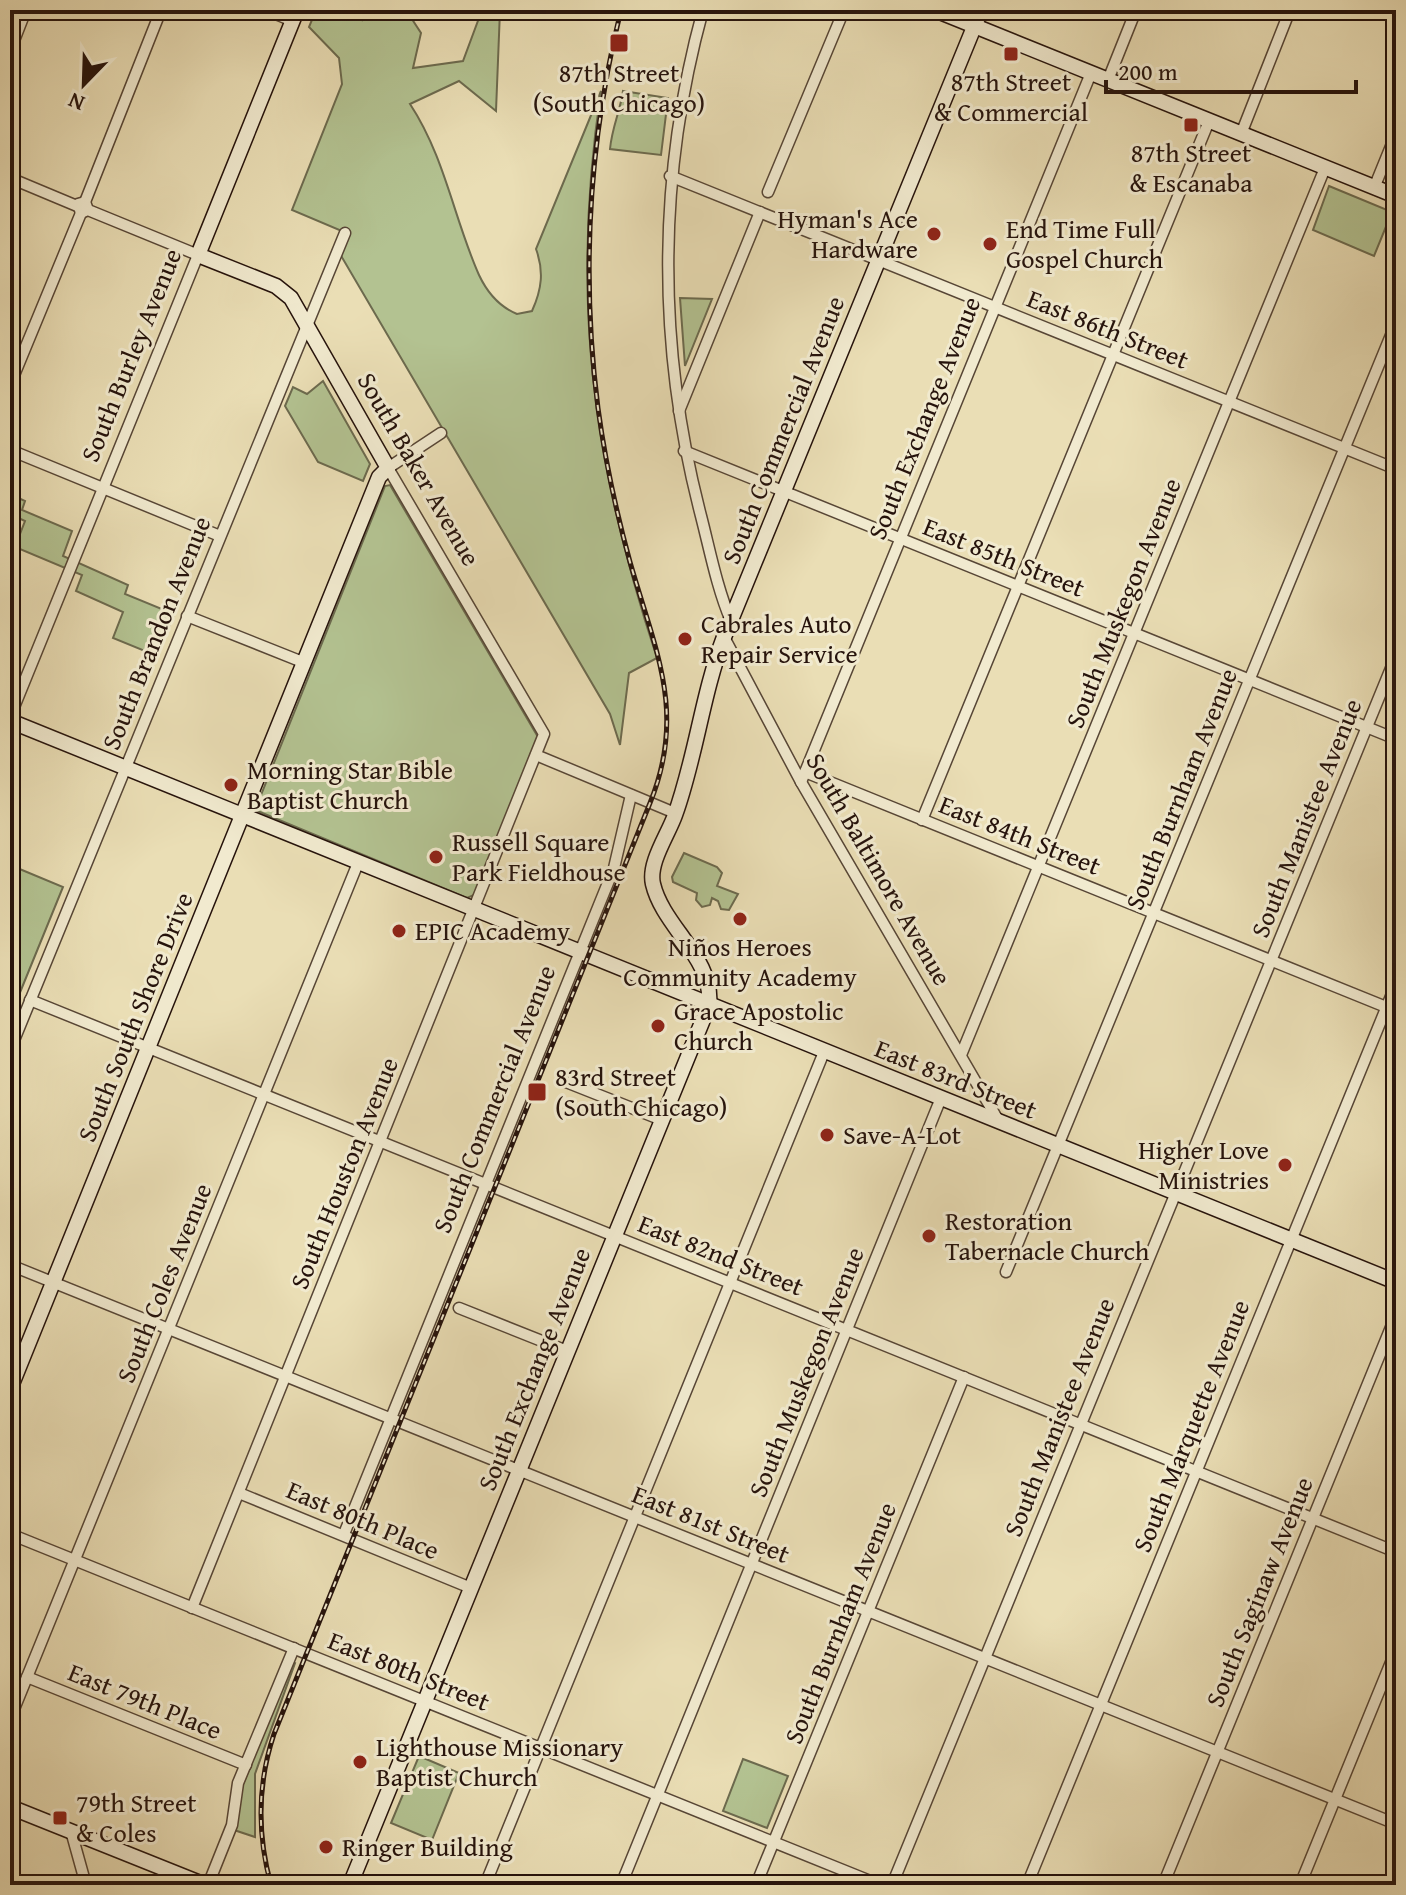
<svg xmlns="http://www.w3.org/2000/svg" width="1406" height="1895" font-family="'Gentium Book Plus',serif">
<style>
.green{fill:#b3c291;stroke:#6c6a4e;stroke-width:2}
.lines{fill:none;stroke-linecap:round;stroke-linejoin:round}
.street-casing{stroke:#574636;stroke-width:13}
.secondary-casing{stroke:#26130c;stroke-width:17}
.street{stroke:#f1eacf;stroke-width:10}
.secondary{stroke:#f1eacf;stroke-width:14}
.rail-casing{stroke:#26130c;stroke-width:5}
.rail{stroke:#f1eacf;stroke-width:2;stroke-dasharray:6;stroke-linecap:butt}
.poi-dot{fill:#8f2418;stroke:#f1eacf;stroke-width:3}
.labels{text-anchor:middle;stroke-width:6;stroke-linejoin:round;paint-order:stroke}
.poi-label{font-size:26px;fill:#26130c;stroke:#f1eacf;text-anchor:start}
.street-label{font-size:26px;fill:#26130c;stroke:#f1eacf}
</style>
<rect width="100%" height="100%" fill="#eadeb5"/>
<filter id="stains"><feTurbulence type="fractalNoise" baseFrequency=".0025" numOctaves="4"/><feColorMatrix values="0 0 0 0 .2 0 0 0 0 .09 0 0 0 0 .02 0 0 0 .5 -.17"/></filter>
<radialGradient id="worn" r=".72"><stop offset=".6" stop-color="#630" stop-opacity="0"/><stop offset="1" stop-color="#630" stop-opacity=".3"/></radialGradient>
<g class="green">
<path d="M316,10H344L362,20L366,10H406L421,33L413,68L463,61L482,10H500L496,111L459,81L410,104C445,157 454,219 479,275C487,292 500,307 517,314L532,311C542,289 544,271 536,249L601,91C570,296 592,461 657,658L629,673L620,745L610,714L340,254L349,234L292,210L342,84L339,58L309,27Z"/>
<path d="M623,91L668,98L661,155L610,149C612,127 620,112 623,91Z"/>
<polygon points="1329,186 1392,212 1374,256 1313,230"/>
<polygon points="680,298 712,299 685,366"/>
<polygon points="323,381 370,464 363,481 318,462 285,406 293,387 307,394"/>
<polygon points="390,485 538,737 474,895 467,898 255,810 385,486"/>
<polygon points="10,494 25,501 22,510 72,531 63,556 128,585 125,594 174,614 157,656 113,638 123,612 76,591 82,575 15,547 25,521 10,514"/>
<polygon points="684,853 717,867 722,873 717,886 738,894 729,910 721,909 718,901 712,898 710,905 702,907 696,900 697,893 673,882 672,877"/>
<polygon points="10,865 63,887 10,1017"/>
<polygon points="292,1662 295,1663 255,1774 255,1837 234,1830 242,1787"/>
<polygon points="419,1756 459,1773 432,1840 391,1823"/>
<polygon points="743,1759 788,1776 767,1828 723,1811"/>
</g>
<g class="lines">
<g class="street-casing">
<g id="street">
<polyline points="266,10 293,21"/>
<path d="M703,10C657,178 657,347 701,516C710,551 717,588 731,621"/>
<polyline points="10,51 26,10"/>
<polyline points="1108,80 1136,10"/>
<polyline points="1241,134 1290,10"/>
<polyline points="670,176 1396,469"/>
<polyline points="10,178 77,206"/>
<polyline points="1374,188 1396,134"/>
<polyline points="768,192 844,10"/>
<polyline points="85,202 161,10"/>
<polyline points="10,385 81,213"/>
<polyline points="679,411 760,212"/>
<polyline points="10,450 220,536"/>
<polyline points="684,451 1396,739"/>
<polyline points="187,616 305,663"/>
<polyline points="724,637 801,782 998,1120"/>
<polyline points="10,717 198,255 88,210 81,213 78,204 85,202 88,210"/>
<polyline points="536,755 675,813"/>
<polyline points="805,772 1396,1011"/>
<polyline points="801,782 1091,73"/>
<polyline points="922,820 1209,121"/>
<polyline points="30,1000 1396,1552"/>
<polyline points="10,1050 345,233"/>
<polyline points="961,1055 1325,168"/>
<polyline points="566,1082 662,1120"/>
<polyline points="10,1265 1396,1824"/>
<polyline points="1006,1272 1396,323"/>
<polyline points="459,1308 567,1351"/>
<polyline points="239,1493 471,1588"/>
<polyline points="10,1534 880,1885"/>
<polyline points="344,1534 614,868 631,795"/>
<polyline points="192,1608 544,734 388,468 441,433"/>
<polyline points="27,1677 246,1765"/>
<polyline points="10,1719 358,863"/>
<polyline points="71,1831 86,1885"/>
<polyline points="208,1885 232,1825 238,1783 294,1648"/>
<polyline points="485,1885 824,1052"/>
<polyline points="621,1885 941,1098"/>
<polyline points="756,1885 964,1377"/>
<polyline points="892,1885 1396,656"/>
<polyline points="1027,1885 1396,984"/>
<polyline points="1163,1885 1396,1315"/>
<polyline points="1300,1885 1396,1650"/>
</g>
</g>
<g class="secondary-casing">
<g id="secondary">
<polyline points="935,10 1396,196"/>
<polyline points="10,721 1396,1282"/>
<polyline points="10,1389 379,477 388,468 291,298 276,286 198,255 297,10"/>
<polyline points="10,1807 205,1885"/>
<path d="M350,1885L709,1005C714,958 663,927 653,884C648,863 668,835 675,815C696,757 702,695 724,637L981,10"/>
</g>
</g>
<use href="#street" class="street"/>
<use href="#secondary" class="secondary"/>
<g class="rail-casing">
<path id="rail" d="M271,1885C257,1834 257,1785 274,1734L650,803C687,712 655,650 630,562C616,511 605,460 598,408C581,275 589,140 621,10"/>
</g>
<use href="#rail" class="rail"/>
</g>
<g class="poi-dot">
<rect x="609" y="33" width="20" height="20" rx="4"/>
<rect x="1003" y="46" width="16" height="16" rx="4"/>
<rect x="1183" y="117" width="16" height="16" rx="4"/>
<circle cx="934" cy="234" r="8"/>
<circle cx="990" cy="244" r="8"/>
<circle cx="685" cy="639" r="8"/>
<circle cx="231" cy="785" r="8"/>
<circle cx="436" cy="857" r="8"/>
<circle cx="740" cy="919" r="8"/>
<circle cx="399" cy="931" r="8"/>
<circle cx="658" cy="1026" r="8"/>
<rect x="527" y="1082" width="20" height="20" rx="4"/>
<circle cx="827" cy="1135" r="8"/>
<circle cx="1285" cy="1165" r="8"/>
<circle cx="929" cy="1236" r="8"/>
<circle cx="360" cy="1762" r="8"/>
<rect x="52" y="1810" width="16" height="16" rx="4"/>
<circle cx="326" cy="1847" r="8"/>
</g>
<g class="labels">
<g class="poi-label">
<text x="619" y="82" text-anchor="middle">87th Street<tspan x="619" dy="30">(South Chicago)</tspan></text>
<text x="1011" y="91" text-anchor="middle">87th Street<tspan x="1011" dy="30">&amp; Commercial</tspan></text>
<text x="1191" y="162" text-anchor="middle">87th Street<tspan x="1191" dy="30">&amp; Escanaba</tspan></text>
<text x="918" y="228" text-anchor="end">Hyman's Ace<tspan x="918" dy="30">Hardware</tspan></text>
<text x="1006" y="238">End Time Full<tspan x="1006" dy="30">Gospel Church</tspan></text>
<text x="701" y="633">Cabrales Auto<tspan x="701" dy="30">Repair Service</tspan></text>
<text x="247" y="779">Morning Star Bible<tspan x="247" dy="30">Baptist Church</tspan></text>
<text x="452" y="851">Russell Square<tspan x="452" dy="30">Park Fieldhouse</tspan></text>
<text x="415" y="940">EPIC Academy</text>
<text x="740" y="956" text-anchor="middle">Niños Heroes<tspan x="740" dy="30">Community Academy</tspan></text>
<text x="674" y="1020">Grace Apostolic<tspan x="674" dy="30">Church</tspan></text>
<text x="555" y="1086">83rd Street<tspan x="555" dy="30">(South Chicago)</tspan></text>
<text x="843" y="1144">Save-A-Lot</text>
<text x="1269" y="1159" text-anchor="end">Higher Love<tspan x="1269" dy="30">Ministries</tspan></text>
<text x="945" y="1230">Restoration<tspan x="945" dy="30">Tabernacle Church</tspan></text>
<text x="376" y="1756">Lighthouse Missionary<tspan x="376" dy="30">Baptist Church</tspan></text>
<text x="76" y="1812">79th Street<tspan x="76" dy="30">&amp; Coles</tspan></text>
<text x="342" y="1856">Ringer Building</text>
</g>
<g class="street-label">
<text transform="translate(1108 329) rotate(22)" y="9">East 86th Street</text>
<text transform="translate(131 355) rotate(-68)" y="9">South Burley Avenue</text>
<text transform="translate(924 418) rotate(-68)" y="9">South Exchange Avenue</text>
<text transform="translate(783 430) rotate(-68)" y="9">South Commercial Avenue</text>
<text transform="translate(419 469) rotate(60)" y="9">South Baker Avenue</text>
<text transform="translate(1004 557) rotate(22)" y="9">East 85th Street</text>
<text transform="translate(1123 603) rotate(-68)" y="9">South Muskegon Avenue</text>
<text transform="translate(156 633) rotate(-68)" y="9">South Brandon Avenue</text>
<text transform="translate(1181 789) rotate(-68)" y="9">South Burnham Avenue</text>
<text transform="translate(1306 818) rotate(-68)" y="9">South Manistee Avenue</text>
<text transform="translate(1020 835) rotate(22)" y="9">East 84th Street</text>
<text transform="translate(879 869) rotate(60)" y="9">South Baltimore Avenue</text>
<text transform="translate(135 1017) rotate(-68)" y="9">South South Shore Drive</text>
<text transform="translate(956 1079) rotate(22)" y="9">East 83rd Street</text>
<text transform="translate(494 1099) rotate(-68)" y="9">South Commercial Avenue</text>
<text transform="translate(344 1173) rotate(-68)" y="9">South Houston Avenue</text>
<text transform="translate(721 1255) rotate(22)" y="9">East 82nd Street</text>
<text transform="translate(164 1283) rotate(-68)" y="9">South Coles Avenue</text>
<text transform="translate(534 1369) rotate(-68)" y="9">South Exchange Avenue</text>
<text transform="translate(806 1372) rotate(-68)" y="9">South Muskegon Avenue</text>
<text transform="translate(1059 1417) rotate(-68)" y="9">South Manistee Avenue</text>
<text transform="translate(1191 1426) rotate(-68)" y="9">South Marquette Avenue</text>
<text transform="translate(363 1520) rotate(23)" y="9">East 80th Place</text>
<text transform="translate(711 1524) rotate(22)" y="9">East 81st Street</text>
<text transform="translate(1259 1592) rotate(-68)" y="9">South Saginaw Avenue</text>
<text transform="translate(840 1623) rotate(-68)" y="9">South Burnham Avenue</text>
<text transform="translate(409 1671) rotate(22)" y="9">East 80th Street</text>
<text transform="translate(145 1701) rotate(22)" y="9">East 79th Place</text>
</g>
</g>
<rect width="1406" height="1895" fill="none" stroke="#eadeb5" stroke-width="40"/>
<rect x="12" y="12" width="1382" height="1871" fill="none" stroke="#26130c" stroke-width="4"/>
<rect x="20" y="20" width="1366" height="1855" fill="none" stroke="#26130c" stroke-width="2"/>
<g transform="translate(84 84) rotate(203)" stroke="#f1eacf" stroke-width="6" paint-order="stroke">
<path d="M0-6L14 30L0 20L-14 30Z" fill="#26130c"/>
<text y="-12" font-size="22" font-weight="bold" text-anchor="middle" fill="#26130c">N</text>
</g>
<path d="M1106 80v12h250v-12" fill="none" stroke="#26130c" stroke-width="4"/>
<text x="1118" y="80" font-size="24" fill="#26130c" stroke="#f1eacf" stroke-width="6" paint-order="stroke">200 m</text>
<rect width="100%" height="100%" filter="url(#stains)"/>
<rect width="100%" height="100%" fill="url(#worn)"/>
</svg>
